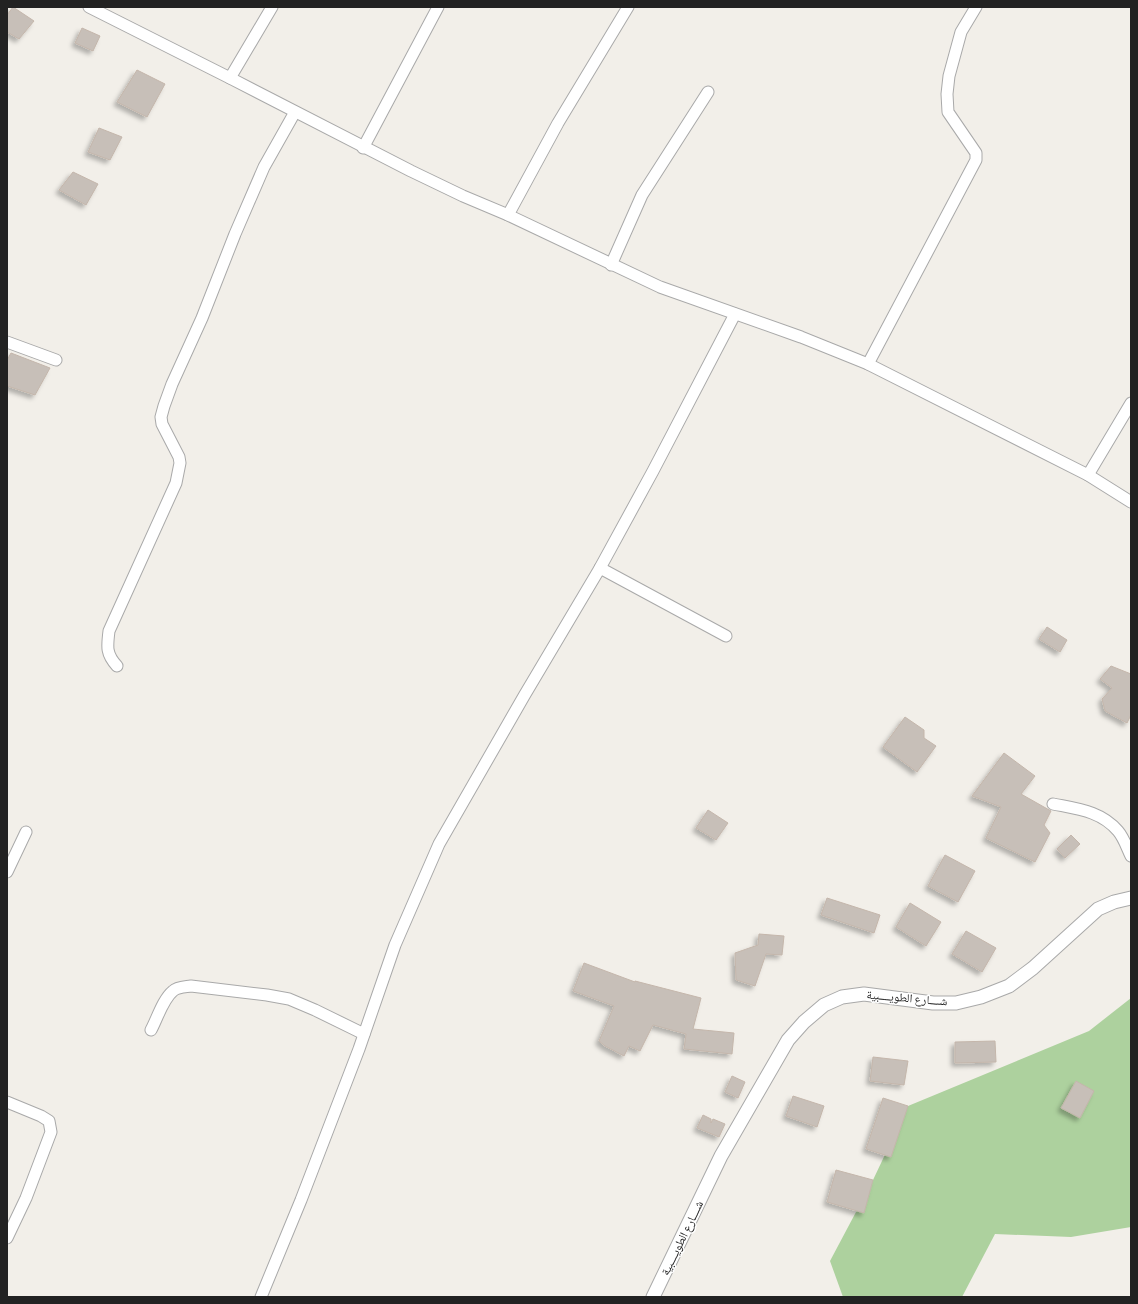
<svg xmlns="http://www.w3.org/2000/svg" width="1138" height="1304" font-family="Manrope,'Noto Naskh Arabic',sans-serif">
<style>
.forest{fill:#add19e}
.building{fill:#c7bfb8;stroke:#c4b6ab;filter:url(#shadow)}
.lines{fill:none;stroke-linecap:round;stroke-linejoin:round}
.minor-casing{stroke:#a9a9a9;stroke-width:13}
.tertiary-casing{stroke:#a9a9a9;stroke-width:15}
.minor{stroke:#fff;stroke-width:11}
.tertiary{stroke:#fff;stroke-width:13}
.labels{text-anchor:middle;stroke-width:3;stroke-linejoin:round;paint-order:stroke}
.street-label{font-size:12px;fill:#222;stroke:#fff}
</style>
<defs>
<filter id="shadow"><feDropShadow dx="-3.5" dy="3.5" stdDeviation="2" flood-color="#0004"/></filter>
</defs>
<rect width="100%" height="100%" fill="#f2efe9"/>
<polygon class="forest" points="1131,998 1131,1227 1071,1237 995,1234 962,1297 843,1297 830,1261 873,1180 908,1106 1089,1031"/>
<g class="building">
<polygon points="13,7 34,21 19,39 7,32 7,15"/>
<polygon points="82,28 100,36 93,51 75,43"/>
<polygon points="137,70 165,84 147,117 117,102"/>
<polygon points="99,128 122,137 110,160 88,152"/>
<polygon points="73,172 98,184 86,205 59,190"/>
<polygon points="11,353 50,368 35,395 7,386 7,360"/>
<polygon points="1047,627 1067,640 1060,652 1039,639"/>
<polygon points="1111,666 1131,674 1131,715 1127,723 1105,711 1102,699 1112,688 1100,679"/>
<polygon points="905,717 924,730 924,738 936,746 917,772 883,747"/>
<polygon points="1004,753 1035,776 1021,794 1051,811 1044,825 1050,833 1035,862 986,838 1001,807 972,796"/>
<polygon points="708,810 728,823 716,840 696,828"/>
<polygon points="1071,835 1080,844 1065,858 1057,849"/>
<polygon points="945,855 975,871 958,902 928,886"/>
<polygon points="827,898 880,915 874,933 821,915"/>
<polygon points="910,903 941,922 926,946 896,927"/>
<polygon points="966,931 996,948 982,972 952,954"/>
<polygon points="759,934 784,936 782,955 766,954 755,986 736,980 735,953 758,945"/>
<polygon points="584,963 635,982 635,981 701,998 693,1029 734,1033 732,1054 684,1049 686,1034 653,1025 640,1051 629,1046 624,1056 605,1046 599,1041 614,1006 573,991"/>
<polygon points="995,1041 996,1062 955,1063 955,1042"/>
<polygon points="873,1057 908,1061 904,1085 870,1081"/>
<polygon points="732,1076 745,1082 738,1098 725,1092"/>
<polygon points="1076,1081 1094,1091 1080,1118 1061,1108"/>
<polygon points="793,1096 824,1106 817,1127 786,1116"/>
<polygon points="883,1098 908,1106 891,1157 866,1149"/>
<polygon points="703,1115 711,1119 711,1123 713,1119 725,1124 719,1137 697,1128"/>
<polygon points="836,1170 873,1180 864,1213 827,1202"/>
</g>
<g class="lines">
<g class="minor-casing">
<g id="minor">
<polyline points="89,7 230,78 411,171 463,196 508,215 660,287 801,337 868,364 1088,475 1131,502"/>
<polyline points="230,78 272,7"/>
<polyline points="363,148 438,7"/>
<polyline points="508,215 558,123 628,7"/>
<polyline points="611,265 642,195 708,92"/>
<polyline points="7,342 56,360"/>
<polyline points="868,364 976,160 976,153 948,112 947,94 949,76 961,32 976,7"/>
<polyline points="1088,475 1131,403"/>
<polyline points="600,568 726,636"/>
<path d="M117,666C106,654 107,647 109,631L176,483L180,463L179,457L162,424L161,417L164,406L172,384L202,318L235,234L264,167L295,112"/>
<path d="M1053,804C1078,809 1101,811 1118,831C1124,838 1127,848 1131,856"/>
<polyline points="7,872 26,832"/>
<path d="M151,1030C157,1019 163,999 173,991C177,987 185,987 191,986L267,995L289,999L315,1010L364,1034"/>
<polyline points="7,1102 41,1116 49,1121 51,1132 26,1198 7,1238"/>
<polyline points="261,1297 301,1200 359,1049 395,945 439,844 524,696 600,568 653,471 735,314"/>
</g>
</g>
<g class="tertiary-casing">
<polyline id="tertiary" points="653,1297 721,1156 788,1040 804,1022 824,1005 842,997 864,994 933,1003 956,1003 981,997 1009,986 1033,968 1098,909 1114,902 1131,898"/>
</g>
<use href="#minor" class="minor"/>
<use href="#tertiary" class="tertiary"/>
</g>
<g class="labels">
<g class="street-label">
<text transform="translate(907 998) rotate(5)" y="4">شــــارع الطويــــبية</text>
<text transform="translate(682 1238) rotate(-64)" y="4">شــــارع الطويــــبية</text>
</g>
</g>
<rect width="1138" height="1304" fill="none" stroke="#222222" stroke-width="16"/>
</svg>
